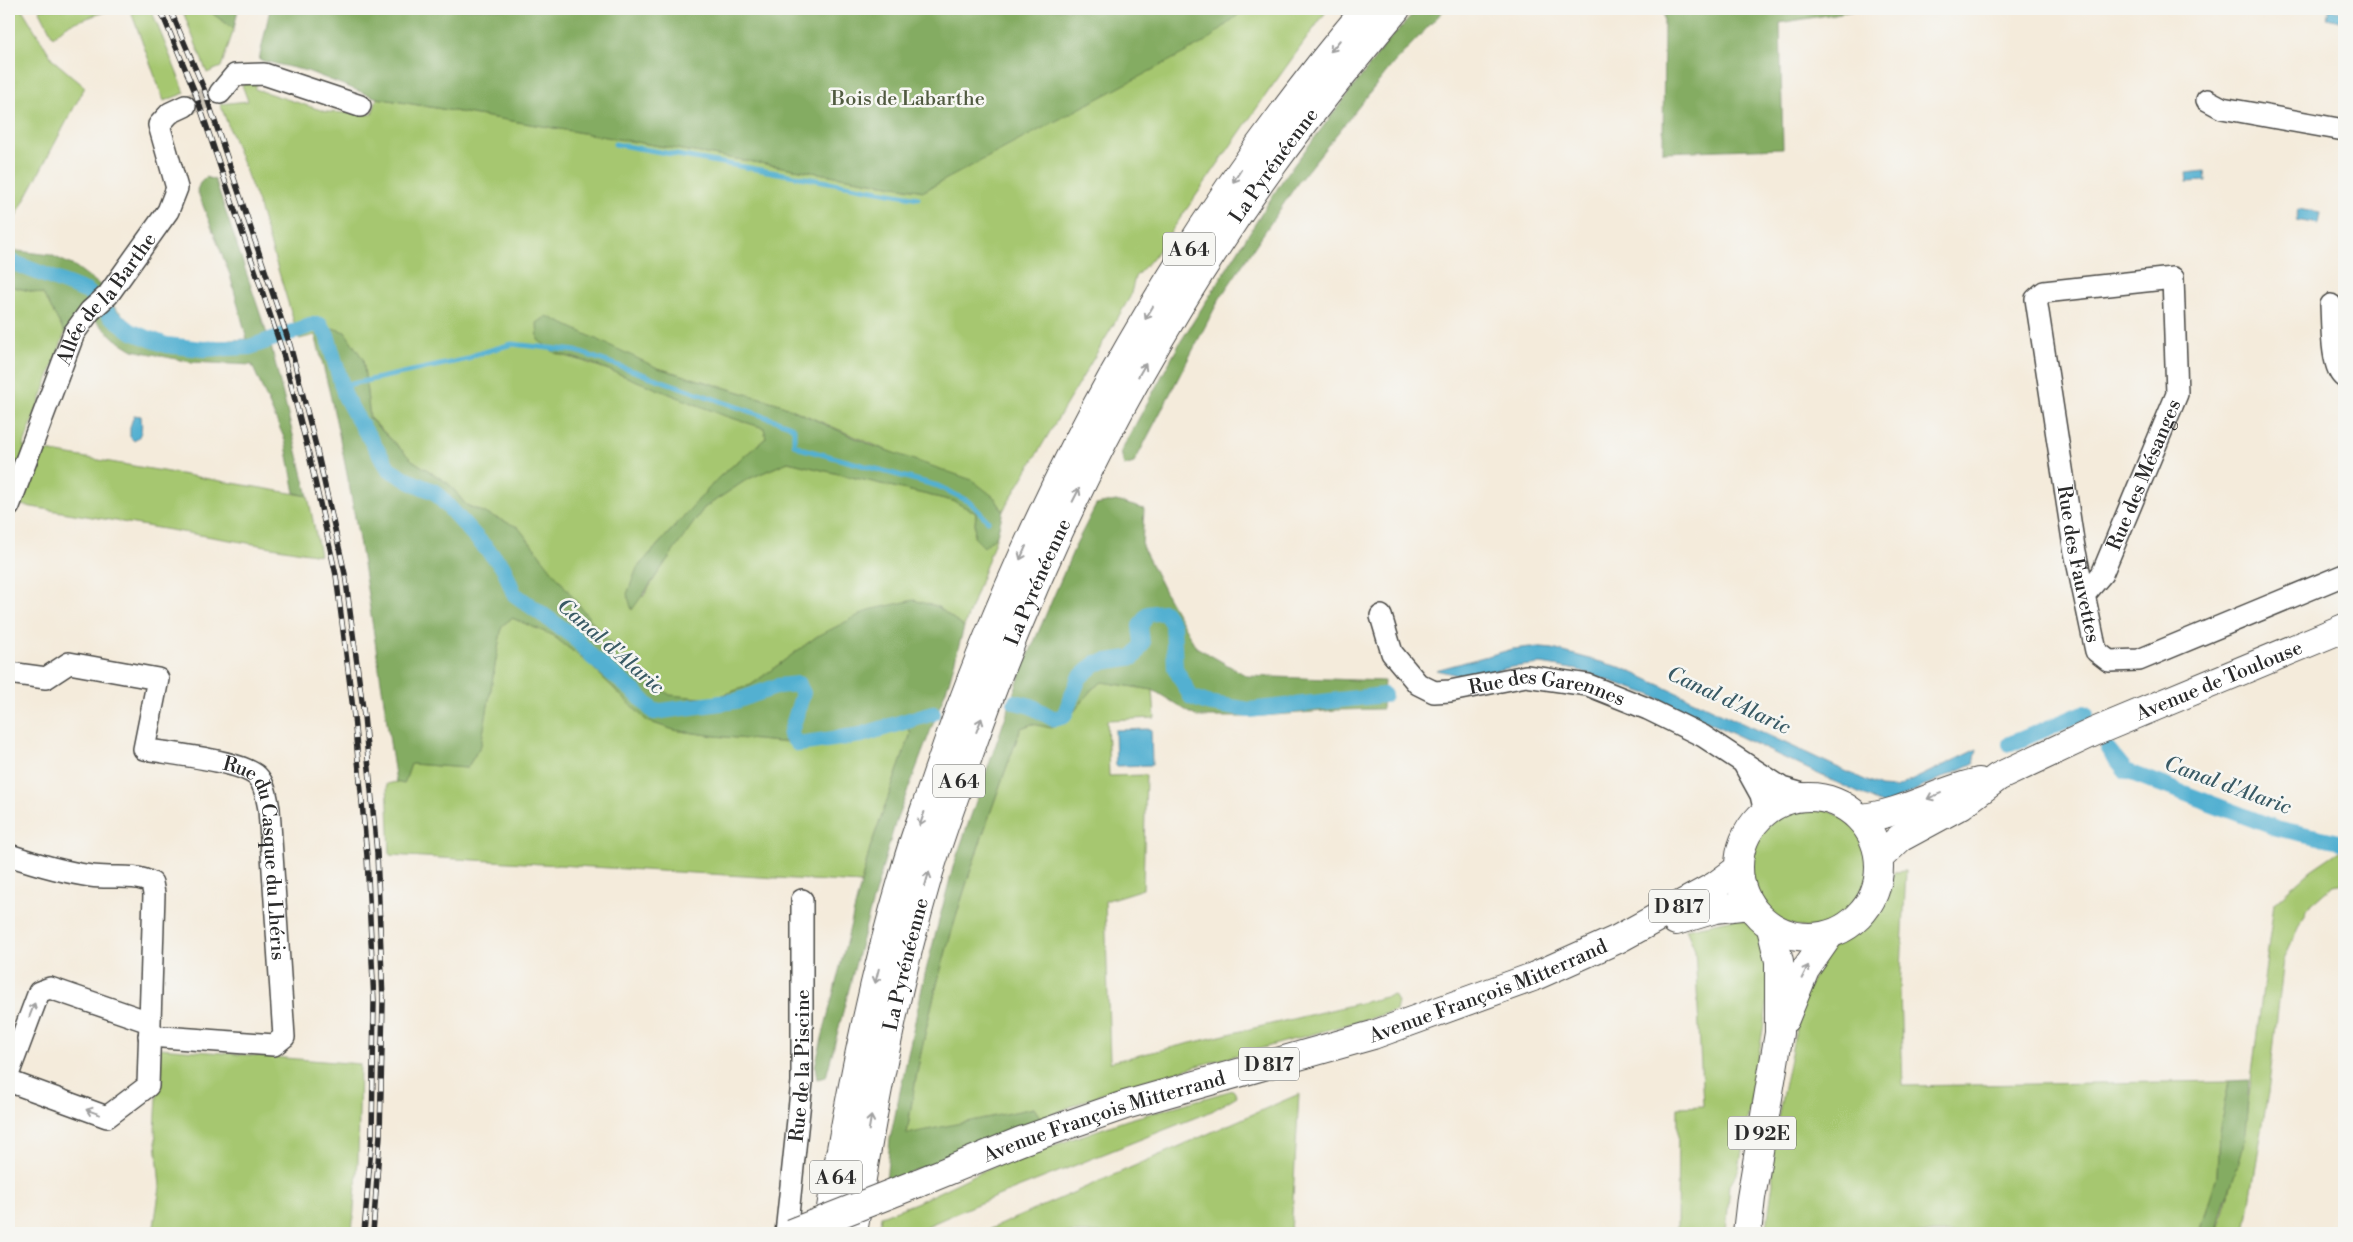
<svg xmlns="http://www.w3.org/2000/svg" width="2353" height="1242" font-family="'Libre Bodoni',serif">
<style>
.green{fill:#a6c770;stroke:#68794e}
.forest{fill:#84ac62;stroke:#586c46}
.water{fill:#53b0d1;stroke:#3f6e7e}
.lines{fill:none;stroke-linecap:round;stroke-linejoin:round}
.stream{stroke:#53b0d1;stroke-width:5}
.canal{stroke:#53b0d1;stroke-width:16}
.minor-tunnel{stroke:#ccc5b8;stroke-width:21;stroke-dasharray:21 11;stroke-linecap:butt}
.minor-casing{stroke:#494845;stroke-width:24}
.major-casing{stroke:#494845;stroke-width:30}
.highway-casing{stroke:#494845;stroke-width:30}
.minor{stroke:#fff;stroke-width:21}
.major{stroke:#fff;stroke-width:28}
.highway{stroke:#fff;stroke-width:28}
.rail-casing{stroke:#2b2b2b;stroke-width:5.5}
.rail{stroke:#f6f6f2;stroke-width:4;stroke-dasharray:11;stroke-linecap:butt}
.major-bridge-casing{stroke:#494845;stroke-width:30;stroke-linecap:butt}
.major-bridge{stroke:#fff;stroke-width:28}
.oneway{stroke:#a0a0a0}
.labels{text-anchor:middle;stroke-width:5;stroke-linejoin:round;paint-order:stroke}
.shield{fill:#f6f6f2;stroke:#686867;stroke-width:1}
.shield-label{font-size:19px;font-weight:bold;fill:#2b2b2b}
.park-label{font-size:20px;fill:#505a40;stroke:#f6f6f2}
.street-label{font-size:20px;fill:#2b2b2b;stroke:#f6f6f2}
.water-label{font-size:21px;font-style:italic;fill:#395a65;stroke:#f6f6f2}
</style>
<rect width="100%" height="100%" fill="#f6f6f2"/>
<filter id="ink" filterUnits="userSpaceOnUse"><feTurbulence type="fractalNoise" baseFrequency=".02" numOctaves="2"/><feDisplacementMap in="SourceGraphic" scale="10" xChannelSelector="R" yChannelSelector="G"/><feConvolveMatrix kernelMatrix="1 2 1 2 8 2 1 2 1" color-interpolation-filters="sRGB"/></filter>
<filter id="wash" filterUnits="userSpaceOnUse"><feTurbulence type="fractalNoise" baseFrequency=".0096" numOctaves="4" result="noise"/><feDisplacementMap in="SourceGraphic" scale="20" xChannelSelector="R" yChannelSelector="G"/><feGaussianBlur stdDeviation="1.12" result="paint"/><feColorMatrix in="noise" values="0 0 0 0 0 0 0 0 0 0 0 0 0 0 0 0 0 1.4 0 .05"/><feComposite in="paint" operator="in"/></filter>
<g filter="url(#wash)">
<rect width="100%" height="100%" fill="#f4ebdb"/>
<g class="green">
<polygon points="9,9 22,9 53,60 85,87 9,229"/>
<polygon points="39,9 113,9 67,25 53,37"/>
<polygon points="130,9 151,9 185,93 164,101"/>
<polygon points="182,9 211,9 213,14 234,29 221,67 207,73"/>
<path d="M1240,9H1328L1268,92L1152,259L1135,277L1130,297L1003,511L994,497L780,404L658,368L555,353C627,372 693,407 764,428L766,438L719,477L637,568L643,597L666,560L704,508L746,480L788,462L953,501L976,513L974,537L984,546L997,535L964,627L938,607L816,637L751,685L711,699L670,696L639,674L486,513L466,505L449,484L412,460L370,418L363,359L315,335L299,339L258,203L220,104L248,101L242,85L252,77L260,74L255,89L327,112L372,114L377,98L924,191L1238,15Z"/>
<polygon points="9,286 43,294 65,333 23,447 308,496 320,555 20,505 9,491"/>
<polygon points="512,618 552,635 588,663 647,721 674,730 715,736 779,742 827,741 889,720 904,722 911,733 870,848 861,883 390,855 387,784 396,782 404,784 411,764 467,768 481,745 502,625"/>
<path d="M1102,682L1153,690L1155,718L1107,720L1109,776L1146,775L1143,889L1105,901L1110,1062L1394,995L1398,1002L1396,1011L1111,1090L1041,1119L1034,1108L907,1135C926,993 972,861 1021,728L1032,724L1051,727L1069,718L1092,689Z"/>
<circle cx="1810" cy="868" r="60"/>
<polygon points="2339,851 2344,852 2344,883 2333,885 2307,908 2284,959 2268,1093 2245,1233 2217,1233 2242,1149 2274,903 2311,870"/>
<polygon points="1906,871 1900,990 1903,1086 2229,1081 2219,1132 2217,1175 2200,1233 1766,1233 1773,1182 1771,1151 1802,1000 1826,951 1861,929 1880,905 1894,872"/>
<polygon points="1739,918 1752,925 1764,942 1771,983 1739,1169 1730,1184 1726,1233 1677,1233 1678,1107 1703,1106 1695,950 1686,929"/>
<polygon points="160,1048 360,1064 358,1161 352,1233 153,1233 160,1187 155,1130"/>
<polygon points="1233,1090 1237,1096 1212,1111 970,1207 916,1231 916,1233 879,1233 881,1216 916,1203 991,1167 1127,1120"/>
<polygon points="1299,1094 1291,1233 981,1233"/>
</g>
<g class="forest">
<polygon points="211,9 238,9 234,29 213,14"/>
<polygon points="270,9 1240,9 1238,15 1205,42 924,191 377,98 307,71 259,60"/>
<polygon points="1418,9 1445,9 1393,64 1299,181 1220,298 1134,463 1124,466 1121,451 1181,341 1284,178 1389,40"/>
<polygon points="1737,9 1864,9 1780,23 1783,148 1663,152 1664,14"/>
<path d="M206,177L215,180L271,346L308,496L295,493L285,440L252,365L190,362L133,350L115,339L93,318L112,305C125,317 139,332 156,337C185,346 217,341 247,339L230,275L197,190L200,183Z"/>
<polygon points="9,250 51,255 76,267 104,288 65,333 43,294 9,286"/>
<polygon points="547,316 658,368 780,404 871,445 972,480 994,497 1003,511 997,535 984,547 974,537 976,513 953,501 788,462 746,480 704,508 632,610 627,594 637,568 719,477 766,438 764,428 725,416 589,362 555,353 538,340 537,323"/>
<path d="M333,328L345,332L363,359L370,419L412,460L449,484L466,505L518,527L601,633L639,674L670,695L711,699L751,685L816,637L869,610L914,600L938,607L964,627L949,682L895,824L862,939L826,1077L817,1079L815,1066L870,848L911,733L904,722L889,720L827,741L779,742L715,736L674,730L647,721L588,663L552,635L512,618L502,626L481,745L467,768L411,764L404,784L396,782C373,633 355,481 315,335Z"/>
<path d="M1116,501L1144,509L1142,546L1167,596L1196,647L1247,676L1384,681L1382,709L1337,710L1250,717H1197L1153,690L1102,682L1092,689L1069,718L1051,728L1032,724L1021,728C972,860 926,993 907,1134L1034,1108L1041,1119L886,1182L890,1139L925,974L953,867L1022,670L1077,542L1096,505Z"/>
<path d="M2249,1080C2247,1103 2247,1128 2242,1151C2235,1179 2221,1205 2217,1233H2200L2217,1175L2219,1132L2229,1081Z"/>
</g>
<g class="water">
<polygon points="2329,9 2344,11 2344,22 2327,18"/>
<polygon points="2205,171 2206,181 2187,182 2186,173"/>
<polygon points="2298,209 2320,213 2318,224 2296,220"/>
<path d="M134,415L141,416C142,426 143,436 134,441L130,437V427Z"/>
<polygon points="1530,647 1553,649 1623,668 1880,787 1896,788 1977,749 1974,763 1884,805 1651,695 1578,670 1541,664 1512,667 1466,677 1436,670 1513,649"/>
<polygon points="1151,729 1152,765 1116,766 1115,730"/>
</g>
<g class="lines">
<g class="stream">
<polyline points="615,144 918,198"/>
<polyline points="342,386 468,359 474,355 512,344 576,351 789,425 794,429 794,444 803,449 938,486 970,502 988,521"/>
</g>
<g class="canal">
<polyline points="9,261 88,292 111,316 132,332 166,345 203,349 250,347 312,325 320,325 327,335 345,396 354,413 389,469 411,482 435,492 504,568 514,594 574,637 592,657 636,693 654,712 736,701 778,686 798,684 803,693 790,735 798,744 861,735 933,713"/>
<polyline points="1015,702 1031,706 1054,719 1064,716 1079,678 1096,663 1134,657 1142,644 1140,626 1148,614 1164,612 1173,625 1175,668 1191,697 1207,703 1249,710 1384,695"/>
<polyline points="2010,744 2084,713 2086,715"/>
<polyline points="2108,749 2126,771 2276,828 2344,843"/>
</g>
</g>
</g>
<g filter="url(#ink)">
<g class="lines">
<polyline class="minor-tunnel" points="185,106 220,93"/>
<g class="minor-casing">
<g id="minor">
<polyline points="220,93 235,75 264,74 360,106"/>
<polyline points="2207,100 2222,108 2344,130"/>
<path d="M2331,305C2332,321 2331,369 2344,377"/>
<path id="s1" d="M9,506L74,333L90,311L108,295L168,211L177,188L159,125L170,113L185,106"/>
<path id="s2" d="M2085,594L2102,574L2177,394L2173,278L2044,292L2036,299L2074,547L2096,651L2109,661L2139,660L2344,575"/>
<path id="s3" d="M1381,616L1392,653L1418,684L1434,692L1450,691L1526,676L1588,685L1648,709L1703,736L1782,788L1810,796"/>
<path id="s4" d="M9,673L46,678L69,663L158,679L144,749C170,754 239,760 257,776C265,784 267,798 269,809L284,1037L274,1045L149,1036"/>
<polyline points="1745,766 1761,795 1765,812"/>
<path d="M9,855C36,864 63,872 91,876C112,879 134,873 152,883L154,894L148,1086L107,1117L11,1082L9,1080"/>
<polyline points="9,1072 39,992 50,988 149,1022"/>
<path id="s5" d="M786,1233L802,1082V900"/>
</g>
</g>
<g class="major-casing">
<g id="major">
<circle cx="1809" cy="867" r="70"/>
<path d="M1861,818C1903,814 1938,791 1979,782"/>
<path id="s6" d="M1879,858L1900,838L1961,805L1998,777L2094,732L2344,628"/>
<polyline points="1676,921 1715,909 1749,905"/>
<polyline points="1785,1019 1805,970 1828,937"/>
<path id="s7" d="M918,1183L1021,1141L1125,1105L1373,1035L1533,977L1618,939L1715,886L1738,869"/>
<polyline points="1747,1233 1751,1198 1779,1033 1779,961 1771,928"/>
</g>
</g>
<g class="highway-casing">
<g id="highway">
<path d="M827,1233C846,1112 869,992 904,874C912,843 924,813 934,783C1029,500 1173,237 1366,9"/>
<path id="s8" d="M853,1233C872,1114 893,996 927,879C935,851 945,823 955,795C1029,571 1135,356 1273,164C1312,110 1354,59 1396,9"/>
</g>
</g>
<use href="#minor" class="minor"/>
<use href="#major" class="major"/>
<use href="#highway" class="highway"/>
<g class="rail-casing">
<g id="rail">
<polyline points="160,9 195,92 282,350 308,450 336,575 354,717 367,856 374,1002 372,1135 364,1233"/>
<polyline points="170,9 204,89 290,345 316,446 345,574 364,716 377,853 383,1001 380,1135 373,1233"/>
</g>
</g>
<use href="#rail" class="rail"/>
<g class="major-bridge-casing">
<polyline id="major-bridge" points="791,1233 918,1183"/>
</g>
<use href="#major-bridge" class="major-bridge"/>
</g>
<defs><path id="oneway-shaft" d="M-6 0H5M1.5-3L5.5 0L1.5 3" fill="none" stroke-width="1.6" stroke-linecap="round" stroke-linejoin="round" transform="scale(1.25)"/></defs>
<g class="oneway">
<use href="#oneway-shaft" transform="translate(1335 46) rotate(130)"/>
<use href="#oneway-shaft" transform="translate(1237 176) rotate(123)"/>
<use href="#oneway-shaft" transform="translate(1149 313) rotate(121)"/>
<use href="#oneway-shaft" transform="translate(1142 370) rotate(-60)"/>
<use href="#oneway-shaft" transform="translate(1076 495) rotate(-63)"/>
<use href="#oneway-shaft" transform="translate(1023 553) rotate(114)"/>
<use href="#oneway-shaft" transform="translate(979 725) rotate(-69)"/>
<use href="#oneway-shaft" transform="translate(1934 796) rotate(157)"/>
<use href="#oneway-shaft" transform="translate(922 819) rotate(109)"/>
<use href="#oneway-shaft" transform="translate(927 879) rotate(-74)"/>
<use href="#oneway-shaft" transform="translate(1805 972) rotate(-63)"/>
<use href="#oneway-shaft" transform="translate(877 976) rotate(104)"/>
<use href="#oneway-shaft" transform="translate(32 1010) rotate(-69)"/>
<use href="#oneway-shaft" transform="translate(93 1112) rotate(-160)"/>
<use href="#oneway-shaft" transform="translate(870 1123) rotate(-80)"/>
</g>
</g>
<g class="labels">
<g class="shield">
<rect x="1163" y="232.5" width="52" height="33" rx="4"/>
<rect x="933" y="764.5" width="52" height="33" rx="4"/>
<rect x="1649" y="889.5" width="60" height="33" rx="4"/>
<rect x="1239" y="1047.5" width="60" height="33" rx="4"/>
<rect x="1728" y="1116.5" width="68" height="33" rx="4"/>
<rect x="810" y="1160.5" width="52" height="33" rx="4"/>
</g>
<g class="shield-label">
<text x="1189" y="256">A 64</text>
<text x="959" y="788">A 64</text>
<text x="1679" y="913">D 817</text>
<text x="1269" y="1071">D 817</text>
<text x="1762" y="1140">D 92E</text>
<text x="836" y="1184">A 64</text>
</g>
<g class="park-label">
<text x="908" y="105">Bois de Labarthe</text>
</g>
<g class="street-label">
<text dy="7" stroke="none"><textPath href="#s8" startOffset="1159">La Pyrénéenne</textPath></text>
<text dy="7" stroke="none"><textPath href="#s1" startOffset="231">Allée de la Barthe</textPath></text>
<text dy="7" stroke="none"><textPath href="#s2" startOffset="134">Rue des Mésanges</textPath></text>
<text dy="7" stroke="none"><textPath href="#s2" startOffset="746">Rue des Fauvettes</textPath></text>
<text dy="7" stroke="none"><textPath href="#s8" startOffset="679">La Pyrénéenne</textPath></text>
<text dy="7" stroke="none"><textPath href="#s6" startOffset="386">Avenue de Toulouse</textPath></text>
<text dy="7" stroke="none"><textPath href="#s3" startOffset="212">Rue des Garennes</textPath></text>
<text dy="7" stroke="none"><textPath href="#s4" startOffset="419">Rue du Casque du Lhéris</textPath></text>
<text dy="7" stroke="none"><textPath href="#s8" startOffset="274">La Pyrénéenne</textPath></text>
<text dy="7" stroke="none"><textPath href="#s7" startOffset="602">Avenue François Mitterrand</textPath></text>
<text dy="7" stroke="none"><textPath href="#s5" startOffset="168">Rue de la Piscine</textPath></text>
<text dy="7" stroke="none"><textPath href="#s7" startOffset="198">Avenue François Mitterrand</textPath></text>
</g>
<g class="water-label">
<text transform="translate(611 646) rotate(41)" y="7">Canal d'Alaric</text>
<text transform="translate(1729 700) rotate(25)" y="7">Canal d'Alaric</text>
<text transform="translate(2228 785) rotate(20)" y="7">Canal d'Alaric</text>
</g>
</g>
<rect width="2353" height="1242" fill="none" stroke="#f6f6f2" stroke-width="30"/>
</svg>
